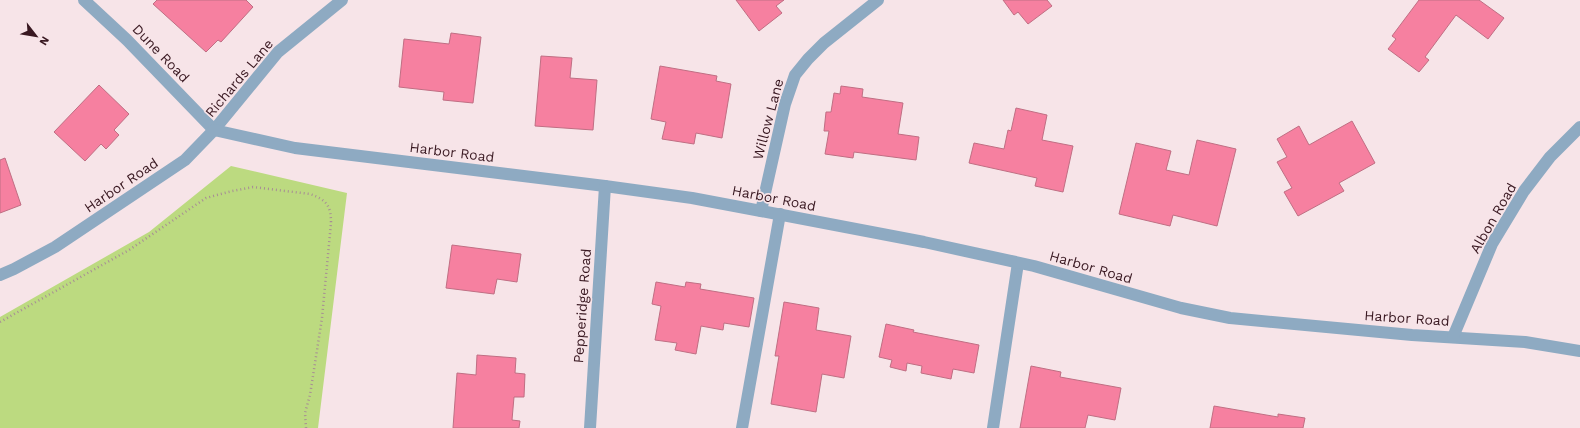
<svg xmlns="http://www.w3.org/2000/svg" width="1580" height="428" font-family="'Work Sans',sans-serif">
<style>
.green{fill:#bcda80}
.building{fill:#f680a0;stroke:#c06e83}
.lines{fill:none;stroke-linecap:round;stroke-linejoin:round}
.path{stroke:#a78e94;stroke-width:2.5;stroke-dasharray:1 3;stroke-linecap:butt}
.lane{stroke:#8eaac2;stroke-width:12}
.street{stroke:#8eaac2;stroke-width:12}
.labels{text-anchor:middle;stroke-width:3.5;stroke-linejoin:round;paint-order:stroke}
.street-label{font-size:14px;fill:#391821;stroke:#f7e4e8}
</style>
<rect width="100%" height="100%" fill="#f7e4e8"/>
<polygon class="green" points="231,166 347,193 318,428 0,428 0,317 149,232"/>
<g class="building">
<polygon points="157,0 246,0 253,7 221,42 218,40 206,52 153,4"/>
<polygon points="736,0 784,0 776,6 782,13 759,31"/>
<polygon points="1003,0 1047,0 1052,6 1028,24 1018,12 1014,15"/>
<polygon points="1419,0 1479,0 1504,18 1488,39 1456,15 1425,57 1429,60 1419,72 1388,49 1396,39 1392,36"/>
<polygon points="451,33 481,37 473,103 443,100 444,92 399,87 404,39 449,44"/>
<polygon points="541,56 572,58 570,78 597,80 593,130 535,126"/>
<polygon points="660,66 717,76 716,81 731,84 722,138 696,133 694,144 662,139 666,122 651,119"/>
<polygon points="99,85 129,114 114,130 119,135 106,149 101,144 85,161 54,132"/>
<polygon points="841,86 863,89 862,97 903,103 898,134 919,137 916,160 854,152 853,158 825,154 829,131 824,131 826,112 831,112 834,93 840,94"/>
<polygon points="1016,108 1047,115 1042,140 1073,146 1063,192 1035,186 1037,178 969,163 974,143 1004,149 1008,130 1011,131"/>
<polygon points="1352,121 1375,163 1339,183 1344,191 1298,216 1284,192 1292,188 1277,162 1287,157 1277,139 1299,126 1309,145"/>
<polygon points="1197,140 1236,149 1217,226 1173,215 1170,226 1119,214 1136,143 1171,151 1166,170 1189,175"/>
<polygon points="5,158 21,205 0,213 0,160"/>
<polygon points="452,245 521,254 517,282 497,279 494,294 446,288"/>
<polygon points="656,282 685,287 686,282 701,284 700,289 754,298 749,327 724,323 723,330 701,326 696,354 675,350 677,343 655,340 661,306 652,304"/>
<polygon points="784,302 819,308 816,330 851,336 844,378 822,374 816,412 771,404 779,356 775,356"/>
<polygon points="886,324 914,330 913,332 979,345 974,373 953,369 951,379 921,373 922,366 907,363 906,371 890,367 892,360 879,357"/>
<polygon points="477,355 516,358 515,373 525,374 524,397 514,397 512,420 520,421 519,428 453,428 457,373 476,375"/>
<polygon points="1031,366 1061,372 1060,377 1121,388 1115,420 1088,415 1085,428 1020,428"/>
<polygon points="1214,406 1278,417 1278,414 1305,418 1303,428 1210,428"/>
</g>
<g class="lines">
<path class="path" d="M0,322L129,250L206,198L232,191L253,187L310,194C327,200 331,206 331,223L322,318L310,395L305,413L306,428"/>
<g class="lane">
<polyline points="742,428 780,214"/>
<polyline points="993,428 1018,263"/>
</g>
<g class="street">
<polyline points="84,0 127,40 214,130 278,52 342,0"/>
<polyline points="761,211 785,104 795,75 808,59 824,43 878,0"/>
<polyline points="0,275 14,269 55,247 185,160 214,130 295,148 605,186 692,198 761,211 924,242 1034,266 1181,308 1230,318 1412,335 1525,342 1580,351"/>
<polyline points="1453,337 1492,244 1524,191 1550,157 1580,127"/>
<polyline points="590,428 605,186"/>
</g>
</g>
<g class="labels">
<g class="street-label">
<text transform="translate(161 53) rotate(46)" y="5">Dune Road</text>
<text transform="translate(239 78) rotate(-50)" y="5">Richards Lane</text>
<text transform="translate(768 119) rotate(-75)" y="5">Willow Lane</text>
<text transform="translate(452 152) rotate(7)" y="5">Harbor Road</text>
<text transform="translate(121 185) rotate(-34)" y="5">Harbor Road</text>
<text transform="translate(774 198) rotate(11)" y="5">Harbor Road</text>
<text transform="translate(1493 218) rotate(-60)" y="5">Albon Road</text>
<text transform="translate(1091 267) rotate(16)" y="5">Harbor Road</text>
<text transform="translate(582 306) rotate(-86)" y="5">Pepperidge Road</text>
<text transform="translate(1407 318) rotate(4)" y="5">Harbor Road</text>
</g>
</g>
<g transform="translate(36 36) rotate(121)" stroke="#f7e4e8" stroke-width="3" paint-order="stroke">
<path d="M0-3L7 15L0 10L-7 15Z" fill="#391821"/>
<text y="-6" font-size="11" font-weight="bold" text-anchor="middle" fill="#391821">N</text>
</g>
</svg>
